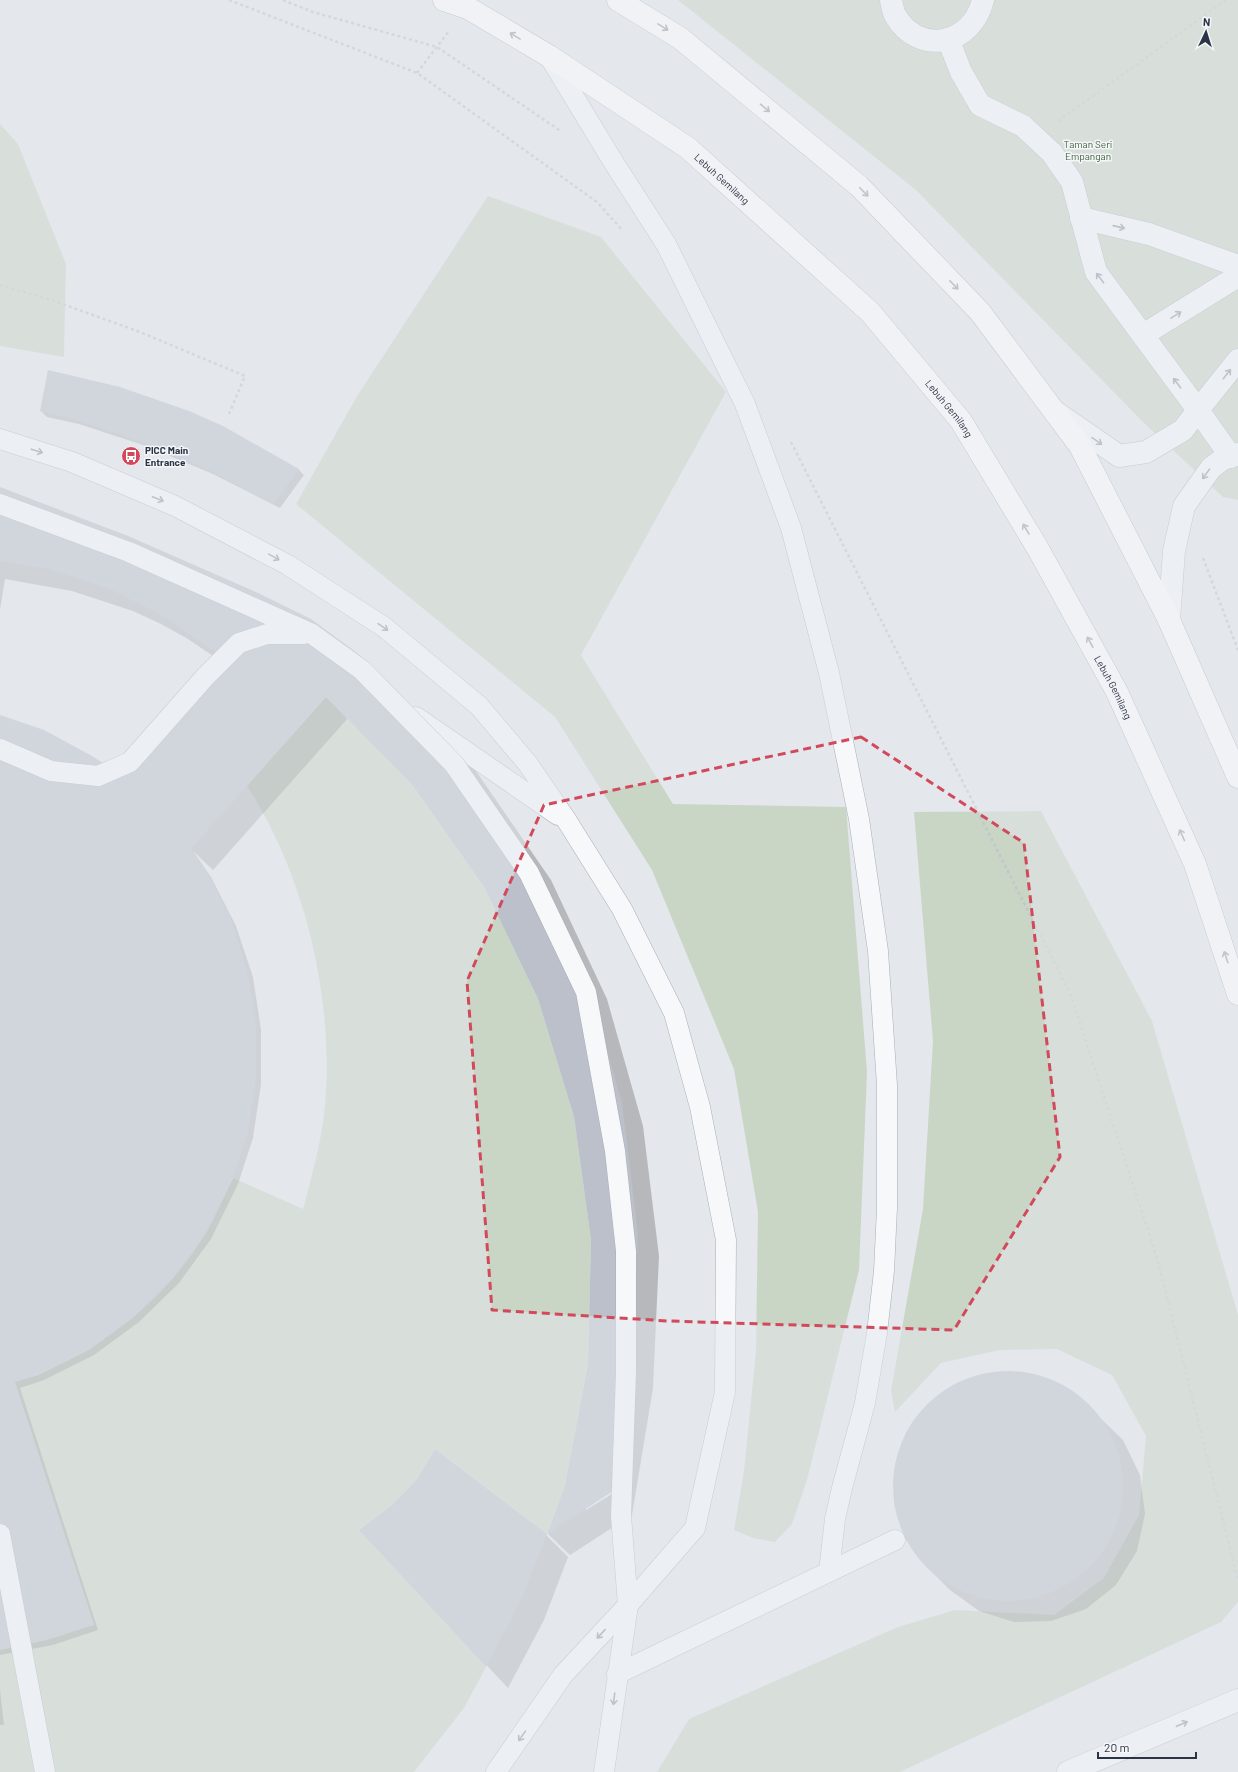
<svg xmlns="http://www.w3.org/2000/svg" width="1238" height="1772" font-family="Barlow,sans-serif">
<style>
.green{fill:#c9d6c5}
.shadow{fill:#0003;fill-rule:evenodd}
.building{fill:#bbc0ca}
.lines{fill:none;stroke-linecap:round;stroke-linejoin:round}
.service-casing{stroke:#a9aeb7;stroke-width:21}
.minor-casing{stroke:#a9aeb7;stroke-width:23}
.tertiary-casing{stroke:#a9aeb7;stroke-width:23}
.primary-casing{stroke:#a3abb8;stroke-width:23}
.path{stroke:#c2c5cb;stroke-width:2.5;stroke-dasharray:3 3;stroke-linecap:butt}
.service{stroke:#f7f8fa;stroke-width:20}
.minor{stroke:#f7f8fa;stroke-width:22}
.tertiary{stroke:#f7f8fa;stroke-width:22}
.primary{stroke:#fff;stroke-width:22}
.service-bridge-casing{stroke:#a9aeb7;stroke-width:21;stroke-linecap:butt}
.service-bridge{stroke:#f7f8fa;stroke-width:20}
.oneway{stroke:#959aa2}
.oneway2{stroke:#9196a0}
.marked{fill:none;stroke:#d1495b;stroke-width:3;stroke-dasharray:8 5;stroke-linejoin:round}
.labels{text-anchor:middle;stroke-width:3;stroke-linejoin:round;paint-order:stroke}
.park-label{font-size:10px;fill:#3f6138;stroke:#f4f6f9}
.street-label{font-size:10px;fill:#2b3445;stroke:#f4f6f9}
.poi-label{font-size:10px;font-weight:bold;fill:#2b3445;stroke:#f4f6f9;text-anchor:start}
</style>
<rect width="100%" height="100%" fill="#e4e7ec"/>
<g class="green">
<polygon points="678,0 1238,0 1238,500 1223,497 1144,423 916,190"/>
<polygon points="0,124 18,144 66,264 64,357 0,346"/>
<polygon points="488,196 601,237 726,392 581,655 673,804 846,807 867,1072 859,1270 807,1480 792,1524 775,1542 753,1538 734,1530 744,1471 756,1351 758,1212 734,1069 652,870 555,717 296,504 359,393"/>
<path d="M326,697L413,786L484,887L538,999L574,1117L591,1240L588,1364L565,1485L547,1534L435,1449L417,1479L392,1505L359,1530L486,1667L464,1708L414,1772H0V1650L94,1625L15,1382C91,1359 165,1302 206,1233C216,1216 224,1196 233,1178L303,1209C312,1174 322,1140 325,1105C334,998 305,875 247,786Z"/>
<polygon points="1041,811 1152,1021 1238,1315 1238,1602 1221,1622 900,1772 657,1772 689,1719 898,1627 955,1610 1054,1615 1104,1578 1139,1515 1146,1436 1112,1375 1057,1349 1000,1350 941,1363 895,1412 891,1391 923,1209 933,1041 914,812"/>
</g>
<g class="shadow">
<polygon points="41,411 223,427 299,470 304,475 280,508 213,474 146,446 79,424 47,417"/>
<path d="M0,488L453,749L476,771L551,880L607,999L643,1126L659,1256L653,1388L632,1515L570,1555L548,1534L566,1486L589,1364L592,1240L575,1117L539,999L485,887L414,785L348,718L213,870L193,851L211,877L236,926L253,977L261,1030V1084L253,1138L238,1184L211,1239L179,1283L139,1322L94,1355L44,1380L20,1388L98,1630L53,1645L0,1655V716L115,773L213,656L188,639L161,624L133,611L72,591L5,579L0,610ZM614,1490L615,1492L586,1510V1508Z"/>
<polygon points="997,1372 1036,1375 1072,1391 1123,1440 1140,1475 1145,1514 1137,1551 1116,1585 1086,1609 1051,1621 1014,1622 979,1611 950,1590 927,1567 905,1538 894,1503 895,1467 907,1432 929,1403 959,1382"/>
<polygon points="418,1480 546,1535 568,1557 544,1620 508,1688 360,1531 392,1506"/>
<polygon points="0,1690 4,1725 0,1725"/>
</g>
<g class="building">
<polygon points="48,370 120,387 189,411 223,426 299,469 274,504 206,469 139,441 73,419 40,411"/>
<polygon points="0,487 128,536 256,592 311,619 357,653 454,748 586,976 622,1103 638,1234 632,1366 610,1493 547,1534 522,1598 486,1667 359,1530 392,1505 417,1479 435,1449 547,1534 565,1485 588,1364 591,1240 574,1117 538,999 484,887 413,786 326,697 191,849 206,870 231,919 247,970 256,1024 256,1078 248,1132 233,1179 206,1233 173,1278 134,1317 89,1350 39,1375 15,1382 94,1625 47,1640 0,1650 0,715 44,730 92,756 112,769 215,652 165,617 110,589 49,569 0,561"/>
<circle cx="1008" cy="1486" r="115"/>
</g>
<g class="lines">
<g class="service-casing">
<g id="service">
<polyline points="549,56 614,163 666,244 745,404 791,528 829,673 859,819 878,951 887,1085 887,1208 884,1271 877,1333 865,1403 842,1488 835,1519 829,1572"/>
<polyline points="0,439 72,462 175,506 288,565 384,627 479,706 528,764 567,821 622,909 674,1013 700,1107 726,1240 725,1392 695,1528 628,1605 563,1675 496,1772"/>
<polyline points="416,717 558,815"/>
<polyline points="0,1534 45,1772"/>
<polyline points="617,1674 895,1540"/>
<polyline points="604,1772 628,1605 621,1516 626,1372 626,1251 615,1151"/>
</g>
</g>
<g class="minor-casing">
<g id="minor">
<path d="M891,0C892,5 893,11 895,15C918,56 972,46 983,0"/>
<polyline points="948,39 961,72 980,105 1023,126 1052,153 1072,182 1096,272 1198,410 1183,430 1146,452 1119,456 1057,413"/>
<polyline points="1081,218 1149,234 1238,266"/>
<polyline points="1143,335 1238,276"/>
<polyline points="1231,457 1198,410 1238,360"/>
<polyline points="1169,620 1174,551 1184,506 1211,468 1223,459 1238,454"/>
</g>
</g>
<g class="tertiary-casing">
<polyline id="tertiary" points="1068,1772 1238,1700"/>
</g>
<g class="primary-casing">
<g id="primary">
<path id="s1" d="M444,0L468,8L549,56L688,148L870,312L961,421L1037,547L1117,692L1195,864L1238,994"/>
<polyline points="618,0 680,38 859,186 980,312 1080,446 1169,620 1238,777"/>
</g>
</g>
<g class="path">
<polyline points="229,0 417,73 597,202 623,231"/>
<polyline points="283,0 313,12 437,47 562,132"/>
<polyline points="417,73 449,31"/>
<polyline points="1058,121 1226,0"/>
<polyline points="0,285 51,300 140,332 245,376 229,414"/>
<polyline points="791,442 1071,996 1157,1258 1238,1581"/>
<polyline points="1203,558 1238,650"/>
</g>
<use href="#service" class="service"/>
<use href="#minor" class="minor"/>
<use href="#tertiary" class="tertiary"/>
<use href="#primary" class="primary"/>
<g class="service-bridge-casing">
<g id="service-bridge">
<polyline points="0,504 129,552 312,634 362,670 454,764 529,873 586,992 615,1151"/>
<polyline points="0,749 51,771 98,776 130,762 205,677 239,643 267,634 304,634"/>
</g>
</g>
<use href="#service-bridge" class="service-bridge"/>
</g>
<defs><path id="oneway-shaft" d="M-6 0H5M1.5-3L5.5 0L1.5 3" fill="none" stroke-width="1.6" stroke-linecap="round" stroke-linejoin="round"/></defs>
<g class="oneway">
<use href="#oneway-shaft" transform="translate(663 27) rotate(31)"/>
<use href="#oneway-shaft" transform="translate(515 36) rotate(-149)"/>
<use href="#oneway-shaft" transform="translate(765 108) rotate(40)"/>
<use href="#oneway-shaft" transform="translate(864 192) rotate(46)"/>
<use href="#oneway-shaft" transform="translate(954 285) rotate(46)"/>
<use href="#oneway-shaft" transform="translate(1026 529) rotate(-121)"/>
<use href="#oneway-shaft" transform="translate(1090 642) rotate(-119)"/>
<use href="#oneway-shaft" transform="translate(1182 835) rotate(-114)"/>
<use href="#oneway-shaft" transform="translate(1226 957) rotate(-108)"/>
</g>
<g class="oneway2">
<use href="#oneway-shaft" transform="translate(1119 227) rotate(13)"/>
<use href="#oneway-shaft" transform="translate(1100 278) rotate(-127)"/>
<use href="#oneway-shaft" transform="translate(1176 315) rotate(-32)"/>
<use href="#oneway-shaft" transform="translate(1227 374) rotate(-52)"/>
<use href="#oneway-shaft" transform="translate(1177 383) rotate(-127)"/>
<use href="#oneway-shaft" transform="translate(1097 441) rotate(35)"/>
<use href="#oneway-shaft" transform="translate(37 451) rotate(18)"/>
<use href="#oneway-shaft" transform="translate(1206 474) rotate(126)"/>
<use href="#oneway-shaft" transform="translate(158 499) rotate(22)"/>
<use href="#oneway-shaft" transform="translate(274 557) rotate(29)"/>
<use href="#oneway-shaft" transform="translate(383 627) rotate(35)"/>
<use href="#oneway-shaft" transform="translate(601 1634) rotate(133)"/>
<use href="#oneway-shaft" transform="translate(614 1699) rotate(97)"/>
<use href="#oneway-shaft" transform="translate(1182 1724) rotate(-23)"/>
<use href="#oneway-shaft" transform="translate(522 1736) rotate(125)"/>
</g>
<path d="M0 0H1238V1772H0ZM861,737L1024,843L1060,1157L954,1330L668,1321L492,1310L467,981L544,805Z" fill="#e4e7ec" fill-opacity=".55" fill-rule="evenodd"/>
<path class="marked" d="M861,737L1024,843L1060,1157L954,1330L668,1321L492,1310L467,981L544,805Z"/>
<defs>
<g id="bus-disc" transform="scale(1)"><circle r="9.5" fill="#d1495b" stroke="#f4f6f9"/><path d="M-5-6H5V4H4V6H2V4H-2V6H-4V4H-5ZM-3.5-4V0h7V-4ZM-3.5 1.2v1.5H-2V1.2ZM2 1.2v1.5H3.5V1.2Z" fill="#fff"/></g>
</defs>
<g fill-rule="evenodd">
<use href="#bus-disc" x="131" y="456"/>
</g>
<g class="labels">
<g class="park-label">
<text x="1088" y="148">Taman Seri<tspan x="1088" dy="12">Empangan</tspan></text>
</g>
<g class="street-label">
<text dy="4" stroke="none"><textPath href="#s1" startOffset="332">Lebuh Gemilang</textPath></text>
<text dy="4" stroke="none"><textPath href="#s1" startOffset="656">Lebuh Gemilang</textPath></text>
<text dy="4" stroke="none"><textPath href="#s1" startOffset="980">Lebuh Gemilang</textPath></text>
</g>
<g class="poi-label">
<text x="145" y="454">PICC Main<tspan x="145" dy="12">Entrance</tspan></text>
</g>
</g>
<g transform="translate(1206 32) rotate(4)" stroke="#f4f6f9" stroke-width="3" paint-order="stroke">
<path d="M0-3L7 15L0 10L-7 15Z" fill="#2b3445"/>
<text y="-6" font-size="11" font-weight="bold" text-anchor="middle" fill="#2b3445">N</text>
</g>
<path d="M1098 1752v6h98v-6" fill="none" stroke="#2b3445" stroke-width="2"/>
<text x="1104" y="1752" font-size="12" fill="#2b3445" stroke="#f4f6f9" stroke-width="3" paint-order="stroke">20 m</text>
</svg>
